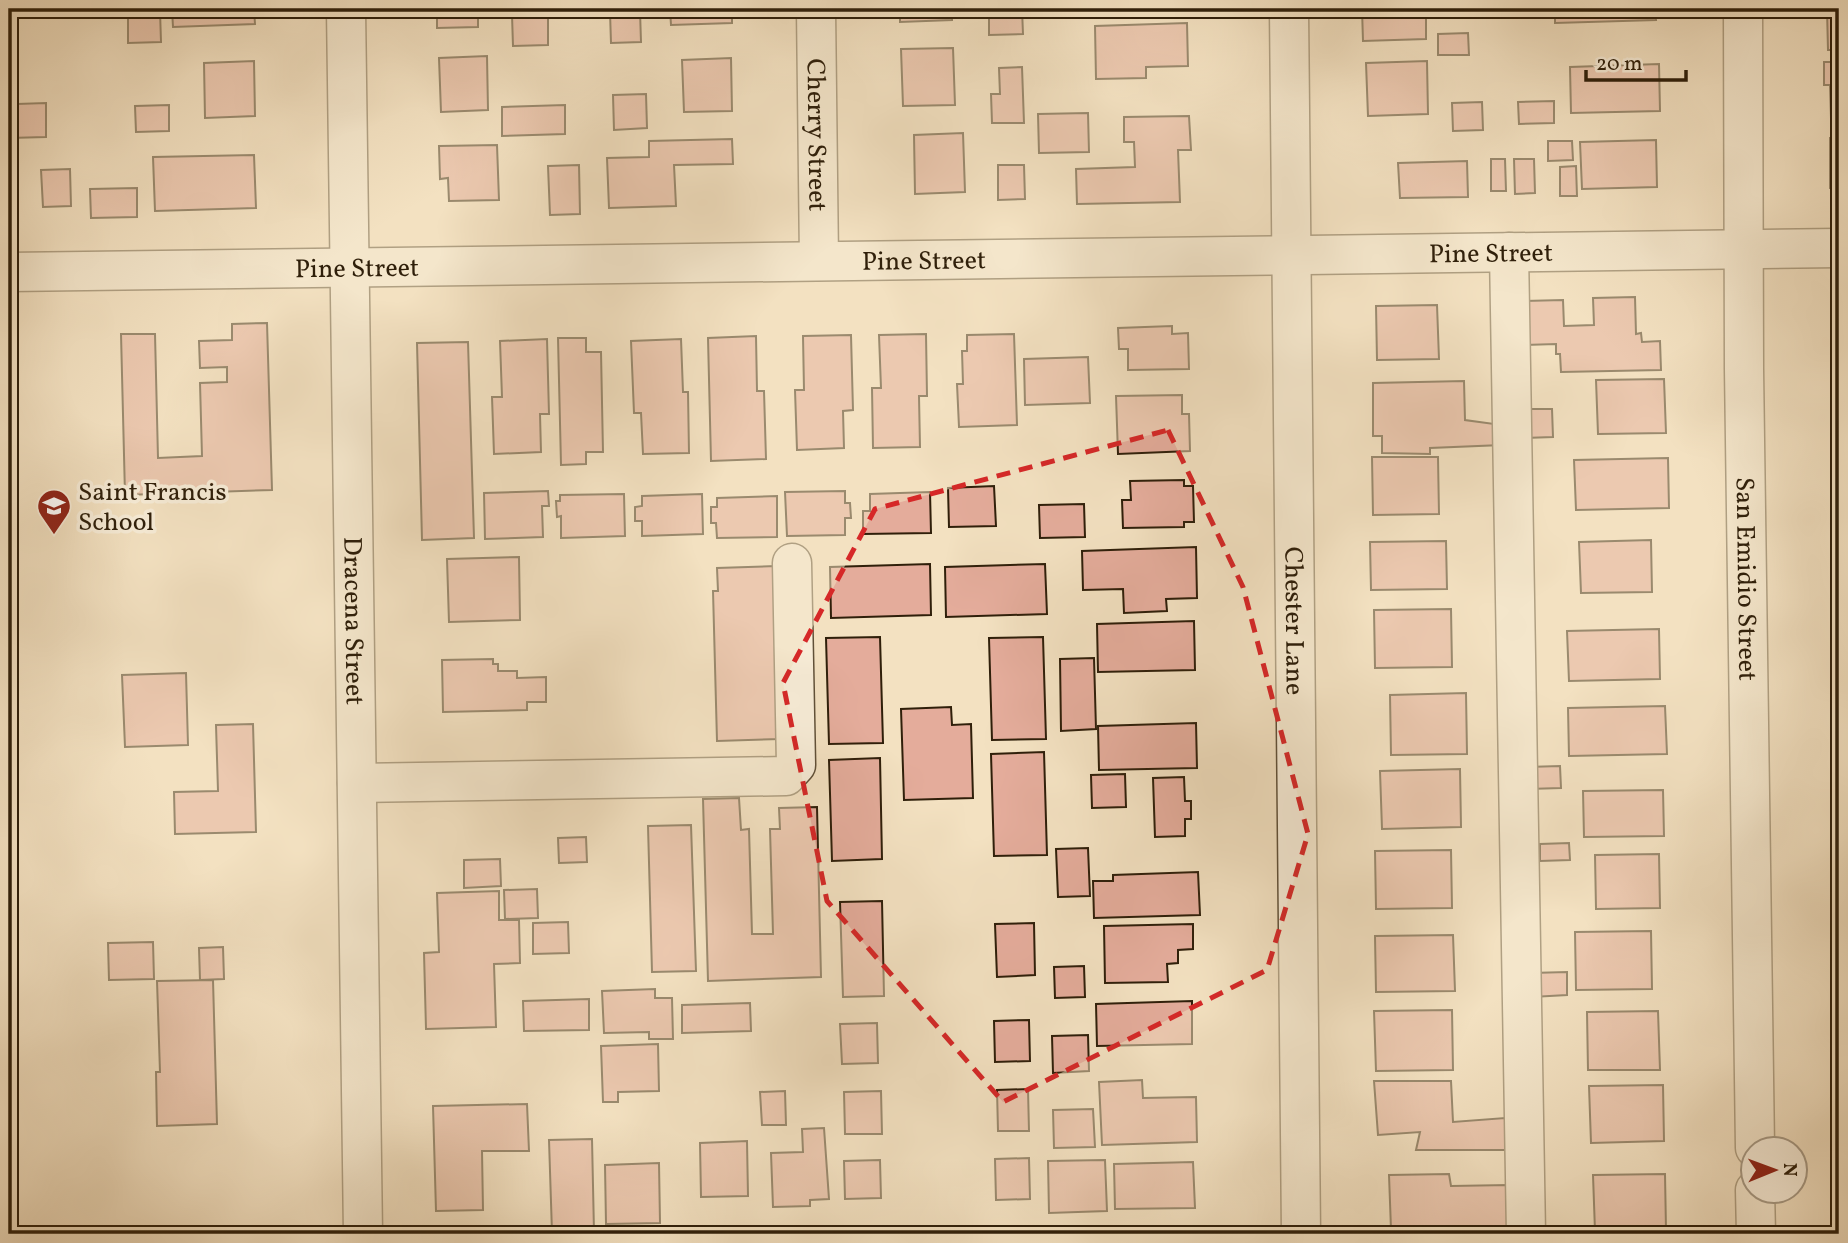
<svg xmlns="http://www.w3.org/2000/svg" width="1848" height="1243" font-family="Vollkorn,serif">
<style>
.building{fill:#e4ac9b;stroke:#2f1f0a;stroke-width:2}
.lines{fill:none;stroke-linecap:round;stroke-linejoin:round}
.minor-casing{stroke:#605038;stroke-width:41}
.minor{stroke:#f7ecd7;stroke-width:38}
.marked{fill:none;stroke:#d62828;stroke-width:5;stroke-dasharray:14 9;stroke-linejoin:round}
.labels{text-anchor:middle;stroke-width:7;stroke-linejoin:round;paint-order:stroke}
.street-label{font-size:26px;fill:#2f1f0a;stroke:#f7ecd7}
.poi-label{font-size:26px;fill:#2f1f0a;stroke:#f7ecd7;text-anchor:start}
</style>
<rect width="100%" height="100%" fill="#f3e1c1"/>
<filter id="stains"><feTurbulence type="fractalNoise" baseFrequency=".00286" numOctaves="4"/><feColorMatrix values="0 0 0 0 .2 0 0 0 0 .09 0 0 0 0 .02 0 0 0 .5 -.17"/></filter>
<radialGradient id="worn" r=".72"><stop offset=".6" stop-color="#630" stop-opacity="0"/><stop offset="1" stop-color="#630" stop-opacity=".3"/></radialGradient>
<g class="building">
<polygon points="172,9 254,9 255,24 173,27"/>
<polygon points="437,9 478,9 478,27 437,28"/>
<polygon points="670,9 732,9 732,23 671,25"/>
<polygon points="900,9 952,9 952,20 900,22"/>
<polygon points="989,9 1022,9 1023,34 989,35"/>
<polygon points="1054,9 1088,9 1088,17 1054,18"/>
<polygon points="1362,9 1426,9 1426,39 1363,41"/>
<polygon points="1555,9 1655,9 1656,20 1555,23"/>
<polygon points="1827,9 1839,9 1839,50 1828,50"/>
<polygon points="160,11 161,42 128,43 128,12"/>
<polygon points="640,11 641,42 611,43 610,12"/>
<polygon points="548,14 548,45 513,46 512,15"/>
<polygon points="1187,23 1188,66 1146,67 1146,78 1096,79 1095,26"/>
<polygon points="1468,33 1469,55 1438,55 1438,34"/>
<polygon points="953,48 955,105 903,106 901,49"/>
<polygon points="487,56 488,110 441,112 439,58"/>
<polygon points="731,58 732,111 684,112 682,60"/>
<polygon points="254,61 255,116 205,118 204,63"/>
<polygon points="1427,61 1428,114 1368,116 1366,63"/>
<polygon points="1824,62 1839,62 1839,118 1831,118 1830,85 1824,85"/>
<polygon points="1659,64 1660,111 1571,113 1570,67"/>
<polygon points="9,65 16,65 17,104 46,103 46,137 9,138"/>
<polygon points="1022,67 1024,123 992,123 991,94 1000,94 999,68"/>
<polygon points="646,94 647,128 614,130 613,95"/>
<polygon points="1554,101 1554,123 1519,124 1518,102"/>
<polygon points="1482,102 1483,130 1453,131 1452,103"/>
<polygon points="169,105 169,131 136,132 135,106"/>
<polygon points="565,105 565,134 502,136 502,107"/>
<polygon points="1088,113 1089,152 1039,153 1038,114"/>
<polygon points="1189,116 1191,150 1178,150 1180,202 1077,204 1076,169 1135,167 1134,142 1124,142 1124,117"/>
<polygon points="963,133 965,192 915,194 914,135"/>
<polygon points="1830,138 1839,138 1839,187 1830,188"/>
<polygon points="732,139 733,164 674,165 676,206 609,208 607,158 649,157 649,141"/>
<polygon points="1656,140 1657,187 1582,189 1580,142"/>
<polygon points="1548,141 1572,141 1573,160 1548,161"/>
<polygon points="497,145 499,200 449,201 448,178 440,179 439,146"/>
<polygon points="254,155 256,208 155,211 153,157"/>
<polygon points="1491,159 1505,159 1506,191 1491,191"/>
<polygon points="1514,159 1534,159 1535,193 1515,194"/>
<polygon points="1467,161 1468,197 1400,198 1398,163"/>
<polygon points="579,165 580,214 550,215 548,166"/>
<polygon points="998,165 1024,165 1025,199 998,200"/>
<polygon points="1576,166 1577,196 1560,196 1560,167"/>
<polygon points="70,169 71,206 43,207 41,170"/>
<polygon points="137,188 137,217 91,218 90,189"/>
<polygon points="1635,297 1636,334 1641,333 1642,342 1660,341 1661,370 1561,372 1560,354 1556,354 1556,344 1524,345 1523,301 1563,300 1564,326 1594,325 1593,298"/>
<polygon points="1437,305 1439,359 1377,360 1376,306"/>
<polygon points="267,323 272,490 125,495 121,334 155,334 158,458 202,456 200,383 227,382 227,367 200,368 199,341 232,340 232,324"/>
<polygon points="1172,326 1172,334 1188,333 1189,369 1128,370 1128,349 1119,349 1118,328"/>
<polygon points="926,334 927,396 919,396 920,447 873,448 872,388 881,388 879,335"/>
<polygon points="1014,334 1017,425 959,427 957,384 963,384 962,351 967,351 967,335"/>
<polygon points="851,335 853,410 843,411 844,448 797,450 795,390 804,390 803,336"/>
<polygon points="756,336 757,391 764,391 766,459 711,461 708,338"/>
<polygon points="558,338 586,338 586,352 601,352 603,452 586,452 586,464 561,465"/>
<polygon points="547,339 549,414 540,414 541,452 494,454 492,397 502,397 500,341"/>
<polygon points="681,339 683,392 688,392 689,453 643,454 641,413 634,413 631,341"/>
<polygon points="468,342 474,538 422,540 417,343"/>
<polygon points="1088,357 1090,403 1025,405 1024,359"/>
<polygon points="1664,379 1666,433 1598,434 1596,380"/>
<polygon points="1464,381 1465,420 1502,425 1502,445 1430,448 1430,454 1382,453 1382,436 1373,436 1373,383"/>
<polygon points="1182,395 1182,414 1189,414 1190,451 1118,454 1116,396"/>
<polygon points="1523,409 1552,409 1553,437 1523,438"/>
<polygon points="1372,457 1438,457 1439,514 1373,515"/>
<polygon points="1668,458 1669,508 1576,510 1574,460"/>
<polygon points="1184,480 1184,486 1193,486 1194,522 1184,522 1184,527 1123,528 1122,500 1131,500 1130,481"/>
<polygon points="994,486 996,526 949,527 948,488"/>
<polygon points="548,491 549,506 542,506 543,537 485,539 484,493"/>
<polygon points="845,491 845,503 850,503 851,518 845,518 845,535 787,536 785,492"/>
<polygon points="930,492 931,533 863,534 863,511 870,511 870,494"/>
<polygon points="624,494 625,536 561,538 561,516 557,517 556,501 560,501 560,495"/>
<polygon points="702,494 703,534 642,536 642,521 635,521 635,507 642,506 642,496"/>
<polygon points="777,496 777,537 717,538 716,523 711,523 711,507 717,507 717,498"/>
<polygon points="1084,504 1085,537 1040,538 1039,505"/>
<polygon points="1651,540 1652,592 1581,593 1579,542"/>
<polygon points="1446,541 1447,589 1371,590 1370,542"/>
<polygon points="1196,547 1197,598 1166,599 1167,611 1124,613 1123,589 1083,590 1082,551"/>
<polygon points="519,557 520,620 449,622 447,559"/>
<polygon points="930,564 931,615 831,618 830,567"/>
<polygon points="1045,564 1047,614 946,617 945,567"/>
<polygon points="776,566 780,739 717,741 713,591 718,591 717,568"/>
<polygon points="1451,609 1452,667 1375,668 1374,610"/>
<polygon points="1194,621 1195,670 1098,672 1097,624"/>
<polygon points="1659,629 1660,679 1569,681 1567,631"/>
<polygon points="880,637 883,743 829,744 826,638"/>
<polygon points="1043,637 1046,739 992,740 989,638"/>
<polygon points="1094,658 1096,729 1061,731 1060,659"/>
<polygon points="493,659 493,664 498,664 498,671 517,671 517,678 546,677 546,702 527,702 527,710 443,712 442,660"/>
<polygon points="186,673 188,745 125,747 122,675"/>
<polygon points="1466,693 1467,754 1391,755 1390,695"/>
<polygon points="1665,706 1667,754 1569,756 1568,708"/>
<polygon points="951,707 952,725 971,724 973,798 904,800 901,709"/>
<polygon points="1196,723 1197,768 1099,770 1098,726"/>
<polygon points="253,724 256,832 175,834 174,792 218,791 216,725"/>
<polygon points="1044,752 1047,855 994,856 991,754"/>
<polygon points="880,758 882,859 832,861 829,760"/>
<polygon points="1560,766 1561,788 1528,789 1527,767"/>
<polygon points="1460,769 1461,827 1382,829 1380,771"/>
<polygon points="1125,774 1126,807 1092,808 1091,775"/>
<polygon points="1184,777 1185,801 1191,801 1191,819 1185,819 1185,836 1155,837 1153,778"/>
<polygon points="1663,790 1664,836 1584,837 1583,791"/>
<polygon points="739,798 741,830 749,829 752,934 773,934 770,829 780,829 779,808 817,807 821,977 708,981 703,799"/>
<polygon points="691,825 696,971 652,972 648,826"/>
<polygon points="586,837 587,862 559,863 558,838"/>
<polygon points="1569,843 1570,860 1540,861 1540,844"/>
<polygon points="1088,848 1090,896 1058,897 1056,849"/>
<polygon points="1451,850 1452,908 1376,909 1375,851"/>
<polygon points="1659,854 1660,908 1596,909 1595,855"/>
<polygon points="500,859 501,886 464,888 464,860"/>
<polygon points="1198,872 1200,915 1094,918 1093,881 1113,881 1113,875"/>
<polygon points="537,889 538,918 505,919 504,890"/>
<polygon points="499,891 499,920 519,920 520,963 494,964 496,1027 426,1029 424,953 439,952 437,893"/>
<polygon points="882,901 884,996 843,997 840,902"/>
<polygon points="568,922 569,953 533,954 533,923"/>
<polygon points="1034,923 1035,975 997,977 995,924"/>
<polygon points="1193,924 1193,949 1178,950 1178,963 1167,964 1168,982 1105,983 1104,926"/>
<polygon points="1651,931 1652,989 1576,990 1575,932"/>
<polygon points="1453,935 1455,991 1376,992 1375,936"/>
<polygon points="153,942 154,979 109,980 108,943"/>
<polygon points="223,947 224,979 200,980 199,948"/>
<polygon points="1084,966 1085,997 1055,998 1054,967"/>
<polygon points="1567,972 1567,995 1532,997 1531,973"/>
<polygon points="213,980 217,1124 157,1126 156,1072 160,1072 157,981"/>
<polygon points="655,989 655,998 672,998 673,1039 649,1039 649,1032 604,1033 602,991"/>
<polygon points="589,999 589,1030 524,1031 523,1001"/>
<polygon points="1192,1001 1192,1044 1097,1046 1096,1004"/>
<polygon points="750,1003 751,1031 682,1033 682,1005"/>
<polygon points="1452,1010 1453,1070 1376,1071 1374,1011"/>
<polygon points="1658,1011 1660,1070 1588,1070 1587,1012"/>
<polygon points="1029,1020 1030,1061 995,1062 994,1021"/>
<polygon points="877,1023 878,1063 842,1064 840,1024"/>
<polygon points="1088,1035 1089,1071 1053,1073 1052,1036"/>
<polygon points="658,1044 659,1091 618,1092 618,1102 603,1102 601,1046"/>
<polygon points="1142,1080 1143,1098 1196,1097 1197,1142 1102,1145 1099,1082"/>
<polygon points="1374,1081 1451,1081 1453,1122 1505,1118 1506,1150 1416,1150 1420,1132 1378,1135"/>
<polygon points="1663,1085 1664,1141 1591,1143 1589,1086"/>
<polygon points="1028,1089 1029,1131 998,1131 997,1090"/>
<polygon points="785,1091 786,1125 762,1125 760,1092"/>
<polygon points="881,1091 882,1134 845,1134 844,1092"/>
<polygon points="527,1104 529,1151 482,1151 483,1210 436,1211 433,1106"/>
<polygon points="1093,1109 1095,1147 1054,1148 1053,1110"/>
<polygon points="824,1128 829,1199 810,1200 810,1206 773,1207 771,1153 803,1152 802,1129"/>
<polygon points="592,1139 594,1232 552,1233 549,1140"/>
<polygon points="747,1141 748,1196 701,1197 700,1143"/>
<polygon points="1029,1158 1030,1199 996,1200 995,1159"/>
<polygon points="880,1160 881,1198 845,1199 844,1161"/>
<polygon points="1105,1160 1107,1211 1049,1213 1048,1161"/>
<polygon points="1193,1162 1195,1208 1115,1209 1114,1164"/>
<polygon points="659,1163 660,1223 606,1224 605,1165"/>
<polygon points="1449,1174 1451,1186 1509,1185 1512,1234 1466,1234 1466,1226 1391,1229 1389,1175"/>
<polygon points="1665,1174 1666,1230 1595,1231 1593,1175"/>
</g>
<g class="lines">
<g class="minor-casing">
<g id="minor">
<path id="s1" d="M346,9L363,1234"/>
<path id="s2" d="M816,9L819,261"/>
<path id="s3" d="M1289,9L1301,1234"/>
<path id="s4" d="M1743,9L1744,369L1755,1148"/>
<polyline points="1509,252 1526,1234"/>
<path id="s5" d="M9,272L1839,248"/>
<polyline points="357,783 786,776 796,765 792,563"/>
<polyline points="1755,1190 1756,1234"/>
</g>
</g>
<use href="#minor" class="minor"/>
</g>
<path d="M0 0H1848V1243H0ZM1168,430L1243,587L1308,834L1267,970L1003,1102L827,901L783,683L875,509Z" fill="#f3e1c1" fill-opacity=".55" fill-rule="evenodd"/>
<path class="marked" d="M1168,430L1243,587L1308,834L1267,970L1003,1102L827,901L783,683L875,509Z"/>
<defs>
<g id="school-pin" transform="scale(1.75)"><path d="M0 17L-7.5 6A9.5 9.5 0 1 1 7.5 6Z" fill="#8f2418" stroke="#f7ecd7"/><path d="M0-5L7-2L0 1L-7-2ZM-4 1L0 2.5L4 1V4Q0 6-4 4Z" fill="#fff"/></g>
</defs>
<g fill-rule="evenodd">
<use href="#school-pin" x="54" y="506"/>
</g>
<g class="labels">
<g class="street-label">
<text dy="9" stroke="none"><textPath href="#s2" startOffset="126">Cherry Street</textPath></text>
<text dy="9" stroke="none"><textPath href="#s5" startOffset="1482">Pine Street</textPath></text>
<text dy="9" stroke="none"><textPath href="#s5" startOffset="915">Pine Street</textPath></text>
<text dy="9" stroke="none"><textPath href="#s5" startOffset="348">Pine Street</textPath></text>
<text dy="9" stroke="none"><textPath href="#s4" startOffset="570">San Emidio Street</textPath></text>
<text dy="9" stroke="none"><textPath href="#s1" startOffset="612">Dracena Street</textPath></text>
<text dy="9" stroke="none"><textPath href="#s3" startOffset="612">Chester Lane</textPath></text>
</g>
<g class="poi-label">
<text x="78" y="500">Saint Francis<tspan x="78" dy="30">School</tspan></text>
</g>
</g>
<rect width="1848" height="1243" fill="none" stroke="#f3e1c1" stroke-width="35"/>
<rect x="10" y="10" width="1827" height="1222" fill="none" stroke="#2f1f0a" stroke-width="3.5"/>
<rect x="18" y="18" width="1813" height="1208" fill="none" stroke="#2f1f0a" stroke-width="2"/>
<g transform="translate(1774 1170) rotate(89)"><circle r="33" fill="#f7ecd7" stroke="#a79a85" stroke-width="2"/>
<path d="M0-5L12 26L0 18L-12 26Z" fill="#8f2418"/>
<text y="-10" font-size="19" font-weight="bold" text-anchor="middle" fill="#2f1f0a">N</text>
</g>
<path d="M1586 70v10h100v-10" fill="none" stroke="#2f1f0a" stroke-width="3.5"/>
<text x="1596" y="70" font-size="21" fill="#2f1f0a" stroke="#f7ecd7" stroke-width="5" paint-order="stroke">20 m</text>
<rect width="100%" height="100%" filter="url(#stains)"/>
<rect width="100%" height="100%" fill="url(#worn)"/>
</svg>
